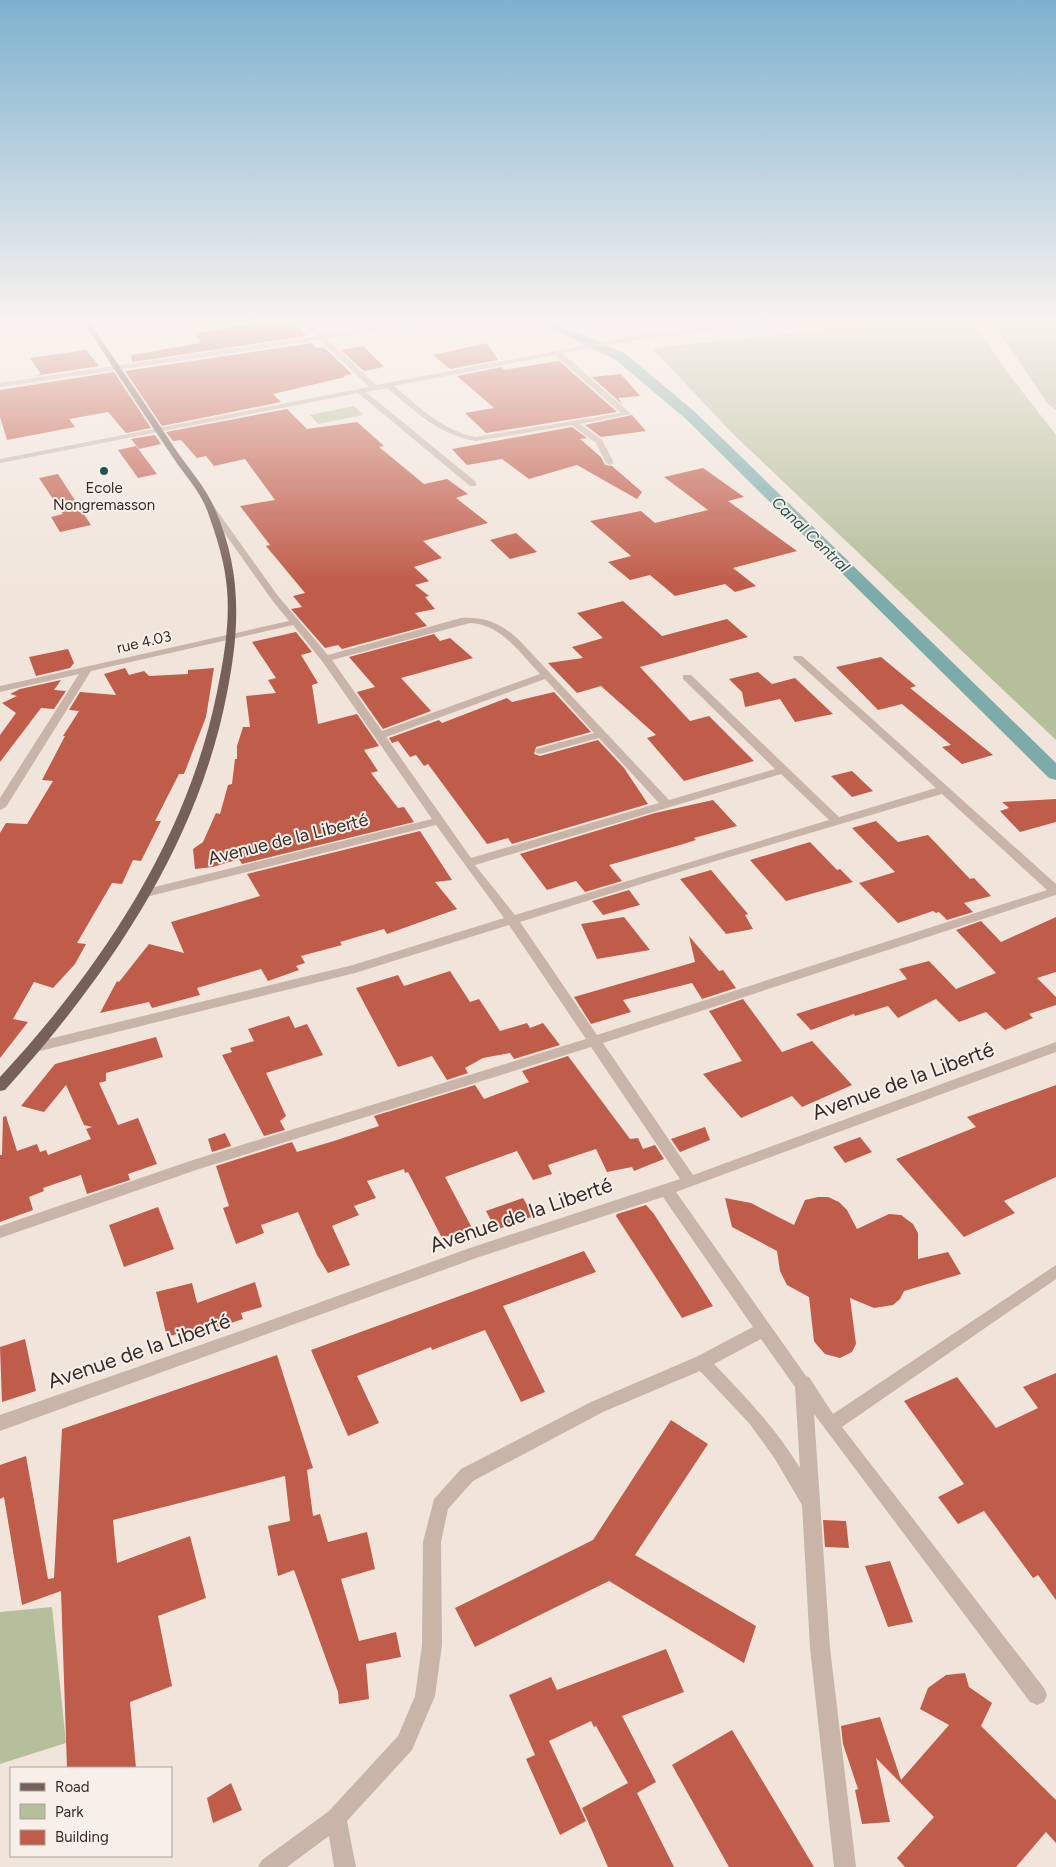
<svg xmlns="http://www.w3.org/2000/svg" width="1056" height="1867" font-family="Figtree,sans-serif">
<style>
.green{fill:#b6bf9c}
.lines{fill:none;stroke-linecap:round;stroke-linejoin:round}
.canal{fill:#7cacaa;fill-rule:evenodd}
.building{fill:#c05c4a}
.minor{fill:#c8b4a8;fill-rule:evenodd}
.major{fill:#76615a;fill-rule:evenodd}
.poi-dot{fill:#1f5553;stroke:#f8efe8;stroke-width:2}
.labels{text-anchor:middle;stroke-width:4;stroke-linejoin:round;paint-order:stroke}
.far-poi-label{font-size:15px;fill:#352b28;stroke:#f8efe8}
.far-street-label{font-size:15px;fill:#352b28;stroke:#f8efe8}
.far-water-label{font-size:16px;font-style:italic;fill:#1f5553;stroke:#f8efe8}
.street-label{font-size:18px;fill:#352b28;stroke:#f8efe8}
.near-street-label{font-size:21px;fill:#352b28;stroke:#f8efe8}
</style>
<rect width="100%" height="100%" fill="#f1e5db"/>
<g class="green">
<polygon points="894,323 975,323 1004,368 1056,435 1056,740 733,434 652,348"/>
<polygon points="993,323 1056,323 1056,410 1048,404"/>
<polygon points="354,406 363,415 318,424 310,415"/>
<polygon points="52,1607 66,1743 0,1764 0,1612"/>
</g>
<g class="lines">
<polygon class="canal" points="540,323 556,323 626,354 696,413 1056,763 1056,780 1049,778 686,419 616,360"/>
</g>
<g class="building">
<polygon points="260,323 296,323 306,336 132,362 131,355 201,343 195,333"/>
<polygon points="312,343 316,348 323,347 329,352 352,374 343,376 345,377 273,394 281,402 162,426 125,371"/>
<polygon points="487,343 498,360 450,369 433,355"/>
<polygon points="363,346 384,367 364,371 341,350"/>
<polygon points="86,350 99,366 34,376 41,374 30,358"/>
<polygon points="559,361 617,412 486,433 465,413 494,408 457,376 502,367 504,370"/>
<polygon points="114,372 151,428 126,433 108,412 69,419 75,427 7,440 0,417 0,390"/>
<polygon points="621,374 640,396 618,398 623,405 592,377"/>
<polygon points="287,409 307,429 357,422 384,446 379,447 424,484 447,479 468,494 456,498 488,523 423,541 442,558 414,567 429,581 415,585 429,596 425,597 435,609 415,613 427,626 342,649 338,645 325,648 291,609 302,607 293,596 305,593 266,546 270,545 240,506 275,500 245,459 214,466 206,456 197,458 181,440 173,441 166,432"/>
<polygon points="632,415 646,431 601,437 585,425"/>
<polygon points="572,427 587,438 580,439 601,457 605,465 612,466 642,492 637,499 577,465 529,479 502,459 467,465 452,449"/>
<polygon points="155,435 161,444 139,449 131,439"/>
<polygon points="136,446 157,474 138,478 118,450"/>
<polygon points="703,468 744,497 728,501 797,551 733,568 756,586 735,592 725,584 675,596 650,575 630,580 608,562 631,556 590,521 641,511 655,523 708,510 664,477"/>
<polygon points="58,474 76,502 91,525 60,532 51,517 63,514 39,478"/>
<polygon points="516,533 537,552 510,559 490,540"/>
<polygon points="623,601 662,636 727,619 748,637 640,667 690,721 709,716 754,761 684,781 647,738 656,735 601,686 577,693 548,663 583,658 572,647 603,638 577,613"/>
<polygon points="296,632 312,652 301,655 318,683 312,685 318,724 357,714 379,746 364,750 378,771 371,773 398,808 404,807 414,822 242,864 239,859 213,867 195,869 193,849 203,842 216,813 220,814 228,785 232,784 235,759 237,759 237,746 243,727 250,727 246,696 276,693 268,680 276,678 252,642"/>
<polygon points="434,634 440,641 450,638 473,658 401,678 431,711 383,729 357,692 375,687 349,657"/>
<polygon points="68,649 74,663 70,668 36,676 29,657"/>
<polygon points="881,657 916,686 910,688 993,755 962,764 942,747 951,745 902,704 878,710 836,667"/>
<polygon points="125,668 129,675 144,671 149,676 188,674 188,670 214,668 206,717 184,774 179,774 155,821 161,821 141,861 133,860 122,884 112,883 77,943 86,944 75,964 53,988 34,982 13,1019 28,1022 0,1058 0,833 6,823 27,824 53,781 42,780 65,736 63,736 79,711 69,710 80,692 116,695 104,674"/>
<polygon points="758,672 772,684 795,678 833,714 795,722 780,699 745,707 742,692 729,679"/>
<polygon points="61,680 54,690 66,691 54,709 41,708 0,762 0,735 16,713 2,703 17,696 10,694 20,689"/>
<polygon points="554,692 591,732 536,747 534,754 540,756 598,740 624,768 648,804 512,844 508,838 487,844 428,764 424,766 416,755 410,757 398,741 392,743 389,738 439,720 442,723 507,698 512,702"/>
<polygon points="852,771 873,791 852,797 831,776"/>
<polygon points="1056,799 1056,822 1020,832 1000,811 1009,808 1002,802"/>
<polygon points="713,800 737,826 694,838 696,840 680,845 609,865 622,881 585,892 576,881 547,890 520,854 655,813"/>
<polygon points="876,821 898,842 928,835 970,879 974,878 991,896 964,903 973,912 947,920 939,912 936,913 933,911 898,923 859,883 895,872 852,828"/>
<polygon points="420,831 452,880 435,882 457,909 387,934 384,929 340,942 342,945 301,956 305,963 296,966 299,970 268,981 261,969 197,988 200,995 152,1008 149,1002 100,1013 117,981 119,982 149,944 184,953 171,922 260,896 247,874"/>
<polygon points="810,842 837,870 840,869 853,882 786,901 750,860"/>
<polygon points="711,870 748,914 745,915 753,929 726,934 680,879"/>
<polygon points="629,890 640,905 603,915 592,901"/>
<polygon points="624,917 650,950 597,959 581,924"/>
<polygon points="1056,917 1056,972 1037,978 1056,997 1056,1005 1029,1014 1033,1018 1005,1030 986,1012 959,1022 936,999 898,1018 888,1006 855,1016 854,1014 811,1030 796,1014 907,979 899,969 929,961 956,989 996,973 956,930 981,921 1001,942"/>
<polygon points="689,936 719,971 723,970 736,988 702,999 692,983 623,1000 631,1012 591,1024 574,997 695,962"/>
<polygon points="450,971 470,1002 479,999 500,1031 527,1023 530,1028 543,1023 560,1045 514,1059 510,1053 483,1058 465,1068 468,1073 447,1080 432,1056 398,1067 356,988 398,975 404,986"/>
<polygon points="743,999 782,1052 812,1041 852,1085 802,1107 792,1096 741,1118 703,1074 742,1061 709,1011"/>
<polygon points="289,1016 295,1028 307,1024 323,1055 266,1073 286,1116 280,1121 285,1130 264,1136 222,1055 232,1052 230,1048 254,1041 248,1029"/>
<polygon points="156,1037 163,1057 106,1073 106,1081 99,1083 118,1125 138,1118 157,1164 128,1174 130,1180 87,1194 81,1175 43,1188 44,1191 29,1197 33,1210 0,1222 0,1155 2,1155 3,1117 6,1116 17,1151 37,1144 40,1152 46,1150 48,1155 91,1139 86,1129 92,1127 84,1125 66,1085 44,1112 21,1106 55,1064"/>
<polygon points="568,1056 630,1139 638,1138 643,1149 655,1145 664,1159 634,1171 632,1167 607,1172 596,1149 548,1165 552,1174 533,1180 517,1151 445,1177 472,1228 442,1238 408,1172 405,1173 404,1169 367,1181 376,1198 354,1206 359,1215 332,1226 350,1265 328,1273 317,1255 298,1212 261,1225 264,1233 236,1244 223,1208 229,1206 216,1166 292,1142 297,1152 334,1141 379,1126 374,1116 475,1085 484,1099 529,1082 522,1071"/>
<polygon points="1056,1085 1056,1177 1004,1201 1015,1213 964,1237 896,1159 976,1127 967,1117"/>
<polygon points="705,1127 710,1140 680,1152 671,1139"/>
<polygon points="225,1133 231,1146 212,1152 208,1139"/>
<polygon points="860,1137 872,1152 845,1163 833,1147"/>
<polygon points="818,1197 828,1197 839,1202 847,1210 857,1229 889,1214 901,1215 913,1224 918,1233 918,1259 948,1252 961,1274 904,1291 900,1299 893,1305 874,1308 850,1298 856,1344 852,1352 840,1358 825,1354 817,1345 814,1341 809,1297 787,1285 780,1271 777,1251 732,1227 725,1198 751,1203 794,1225 805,1200"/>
<polygon points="523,1198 534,1216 496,1230 486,1211"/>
<polygon points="646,1205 654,1214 713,1306 682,1318 616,1216 617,1214"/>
<polygon points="158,1207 174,1249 124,1267 109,1225"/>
<polygon points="584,1251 596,1272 503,1306 545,1392 521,1402 485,1330 432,1350 431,1347 357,1376 379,1423 348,1436 311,1350"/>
<polygon points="255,1282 262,1307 241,1313 243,1319 216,1328 214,1323 167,1337 156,1292 192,1283 197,1303"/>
<polygon points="25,1339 36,1391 2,1402 0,1347"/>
<polygon points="277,1355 313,1468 307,1470 313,1516 320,1514 328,1542 367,1532 375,1569 341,1579 359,1641 396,1632 401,1657 366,1664 369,1699 339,1704 338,1692 294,1570 278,1576 268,1526 290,1521 285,1476 113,1520 117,1563 190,1536 206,1598 158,1616 172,1686 130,1702 136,1768 67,1768 61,1591 22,1605 4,1497 0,1499 0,1465 26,1456 48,1579 54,1578 62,1429"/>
<polygon points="1056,1373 1056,1600 1038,1575 1033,1578 984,1511 958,1524 938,1497 964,1484 904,1401 957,1377 996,1428 1038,1408 1023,1387"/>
<polygon points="671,1420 708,1444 635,1555 756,1626 744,1663 609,1581 475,1647 455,1608 593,1540"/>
<polygon points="823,1520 846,1521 849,1548 825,1547"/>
<polygon points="890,1561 913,1622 888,1627 865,1566"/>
<polygon points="666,1649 684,1692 622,1716 656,1782 637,1793 674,1867 608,1867 582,1808 628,1783 596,1726 594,1727 591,1721 549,1741 586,1821 560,1835 526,1759 535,1755 509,1695 551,1677 557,1690"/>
<polygon points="965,1673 969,1687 992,1703 981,1726 1056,1800 1056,1843 1046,1832 1016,1867 905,1867 897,1858 934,1817 876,1758 890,1822 862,1824 855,1790 858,1789 843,1744 841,1726 880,1717 901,1780 949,1725 920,1709 928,1688 946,1675"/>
<polygon points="732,1730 814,1867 729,1867 672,1765"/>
<polygon points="231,1783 242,1810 213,1823 207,1798"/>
</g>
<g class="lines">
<g class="minor">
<path d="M304,323H311L324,335L405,323H422L327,339L376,385L642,335L745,323H765L762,325L642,339L562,353L631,414L580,424L602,440L614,463L610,465L606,463L596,443L572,425L476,441C439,435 415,411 387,388L366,392L476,482V486H470L358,393L0,463V459L369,387L320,340L0,387V383L317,336ZM555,355L621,413L476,437C443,431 419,407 394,386Z"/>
<path d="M210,504L213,505L278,596L328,655L461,618C485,616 502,624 519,640L669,800L775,769L683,679V675H691L839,817L936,788L793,658L794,656H802L1056,884V895L603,1043L693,1175L1056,1042V1052L676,1192L806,1376L809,1377L833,1414L1056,1265V1279L842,1427L1044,1688L1047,1695L1044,1702L1037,1705L1030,1702L814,1414L830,1648L856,1867H834L810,1648L802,1505L775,1459L749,1423L700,1371L603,1412L473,1481L448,1509L441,1542L442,1645L435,1696L412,1750L347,1821L356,1867H334L329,1836L287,1867H258L262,1860L329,1811L398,1736L415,1696L422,1645L423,1542L434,1499L461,1469L591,1402L696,1357L753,1327L663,1197L479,1257L0,1431V1415L260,1324L470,1248L680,1179L591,1047L202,1168L0,1238V1226L193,1160L586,1039L509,925L355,973L36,1052L31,1050L29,1047L31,1044L36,1042L353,965L504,918L436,825L146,897L142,896L140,893L142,890L432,819L322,661L293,625L91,671L6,807L0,810V798L79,674L0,692V686L289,621L272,600L206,507ZM470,623C501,624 520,653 540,674L382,731L332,660ZM545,679L594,733L536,749L535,751L536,753L540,754L599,738L659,803L471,858L386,737ZM781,774L829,820L515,915L475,865ZM942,794L1047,890L597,1035L520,922L689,869ZM761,1339L795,1387L800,1468C776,1429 746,1397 714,1364Z"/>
</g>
<path class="major" d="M84,323H90C119,365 148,408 176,450C189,469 206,488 215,509C242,571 240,628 227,693C198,845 107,977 5,1090L0,1091V1077C101,968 187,840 217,692C224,658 230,623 227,589C225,562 216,535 207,510C200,491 183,473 172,456C142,412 113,367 84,323Z"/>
</g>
<linearGradient id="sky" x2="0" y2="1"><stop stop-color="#7db1cf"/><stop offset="0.55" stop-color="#f9f3ef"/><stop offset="1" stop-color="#f9f3ef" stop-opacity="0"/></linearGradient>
<rect width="1056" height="584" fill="url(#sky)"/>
<circle class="poi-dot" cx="104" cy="471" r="5"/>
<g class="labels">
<g class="far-poi-label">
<text x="104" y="493">Ecole<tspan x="104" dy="17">Nongremasson</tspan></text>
</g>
<g class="far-street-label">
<text transform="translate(144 642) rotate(-13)" y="5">rue 4.03</text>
</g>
<g class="far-water-label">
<text transform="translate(811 534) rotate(44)" y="6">Canal Central</text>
</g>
<g class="street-label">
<text transform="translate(288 839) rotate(-14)" y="6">Avenue de la Liberté</text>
</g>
<g class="near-street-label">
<text transform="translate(903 1081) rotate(-20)" y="7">Avenue de la Liberté</text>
<text transform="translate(521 1215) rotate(-19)" y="7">Avenue de la Liberté</text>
<text transform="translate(139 1351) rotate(-19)" y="7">Avenue de la Liberté</text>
</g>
</g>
<rect x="10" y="1767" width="162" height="90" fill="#f8efe8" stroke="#aaa19b"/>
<rect x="20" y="1783" width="25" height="8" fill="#76615a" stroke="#aaa19b"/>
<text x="55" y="1792" font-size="15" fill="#352b28">Road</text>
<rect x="20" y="1804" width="25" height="15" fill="#b6bf9c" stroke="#aaa19b"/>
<text x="55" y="1817" font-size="15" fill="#352b28">Park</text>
<rect x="20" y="1830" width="25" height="15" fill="#c05c4a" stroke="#aaa19b"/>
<text x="55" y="1842" font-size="15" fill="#352b28">Building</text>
</svg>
